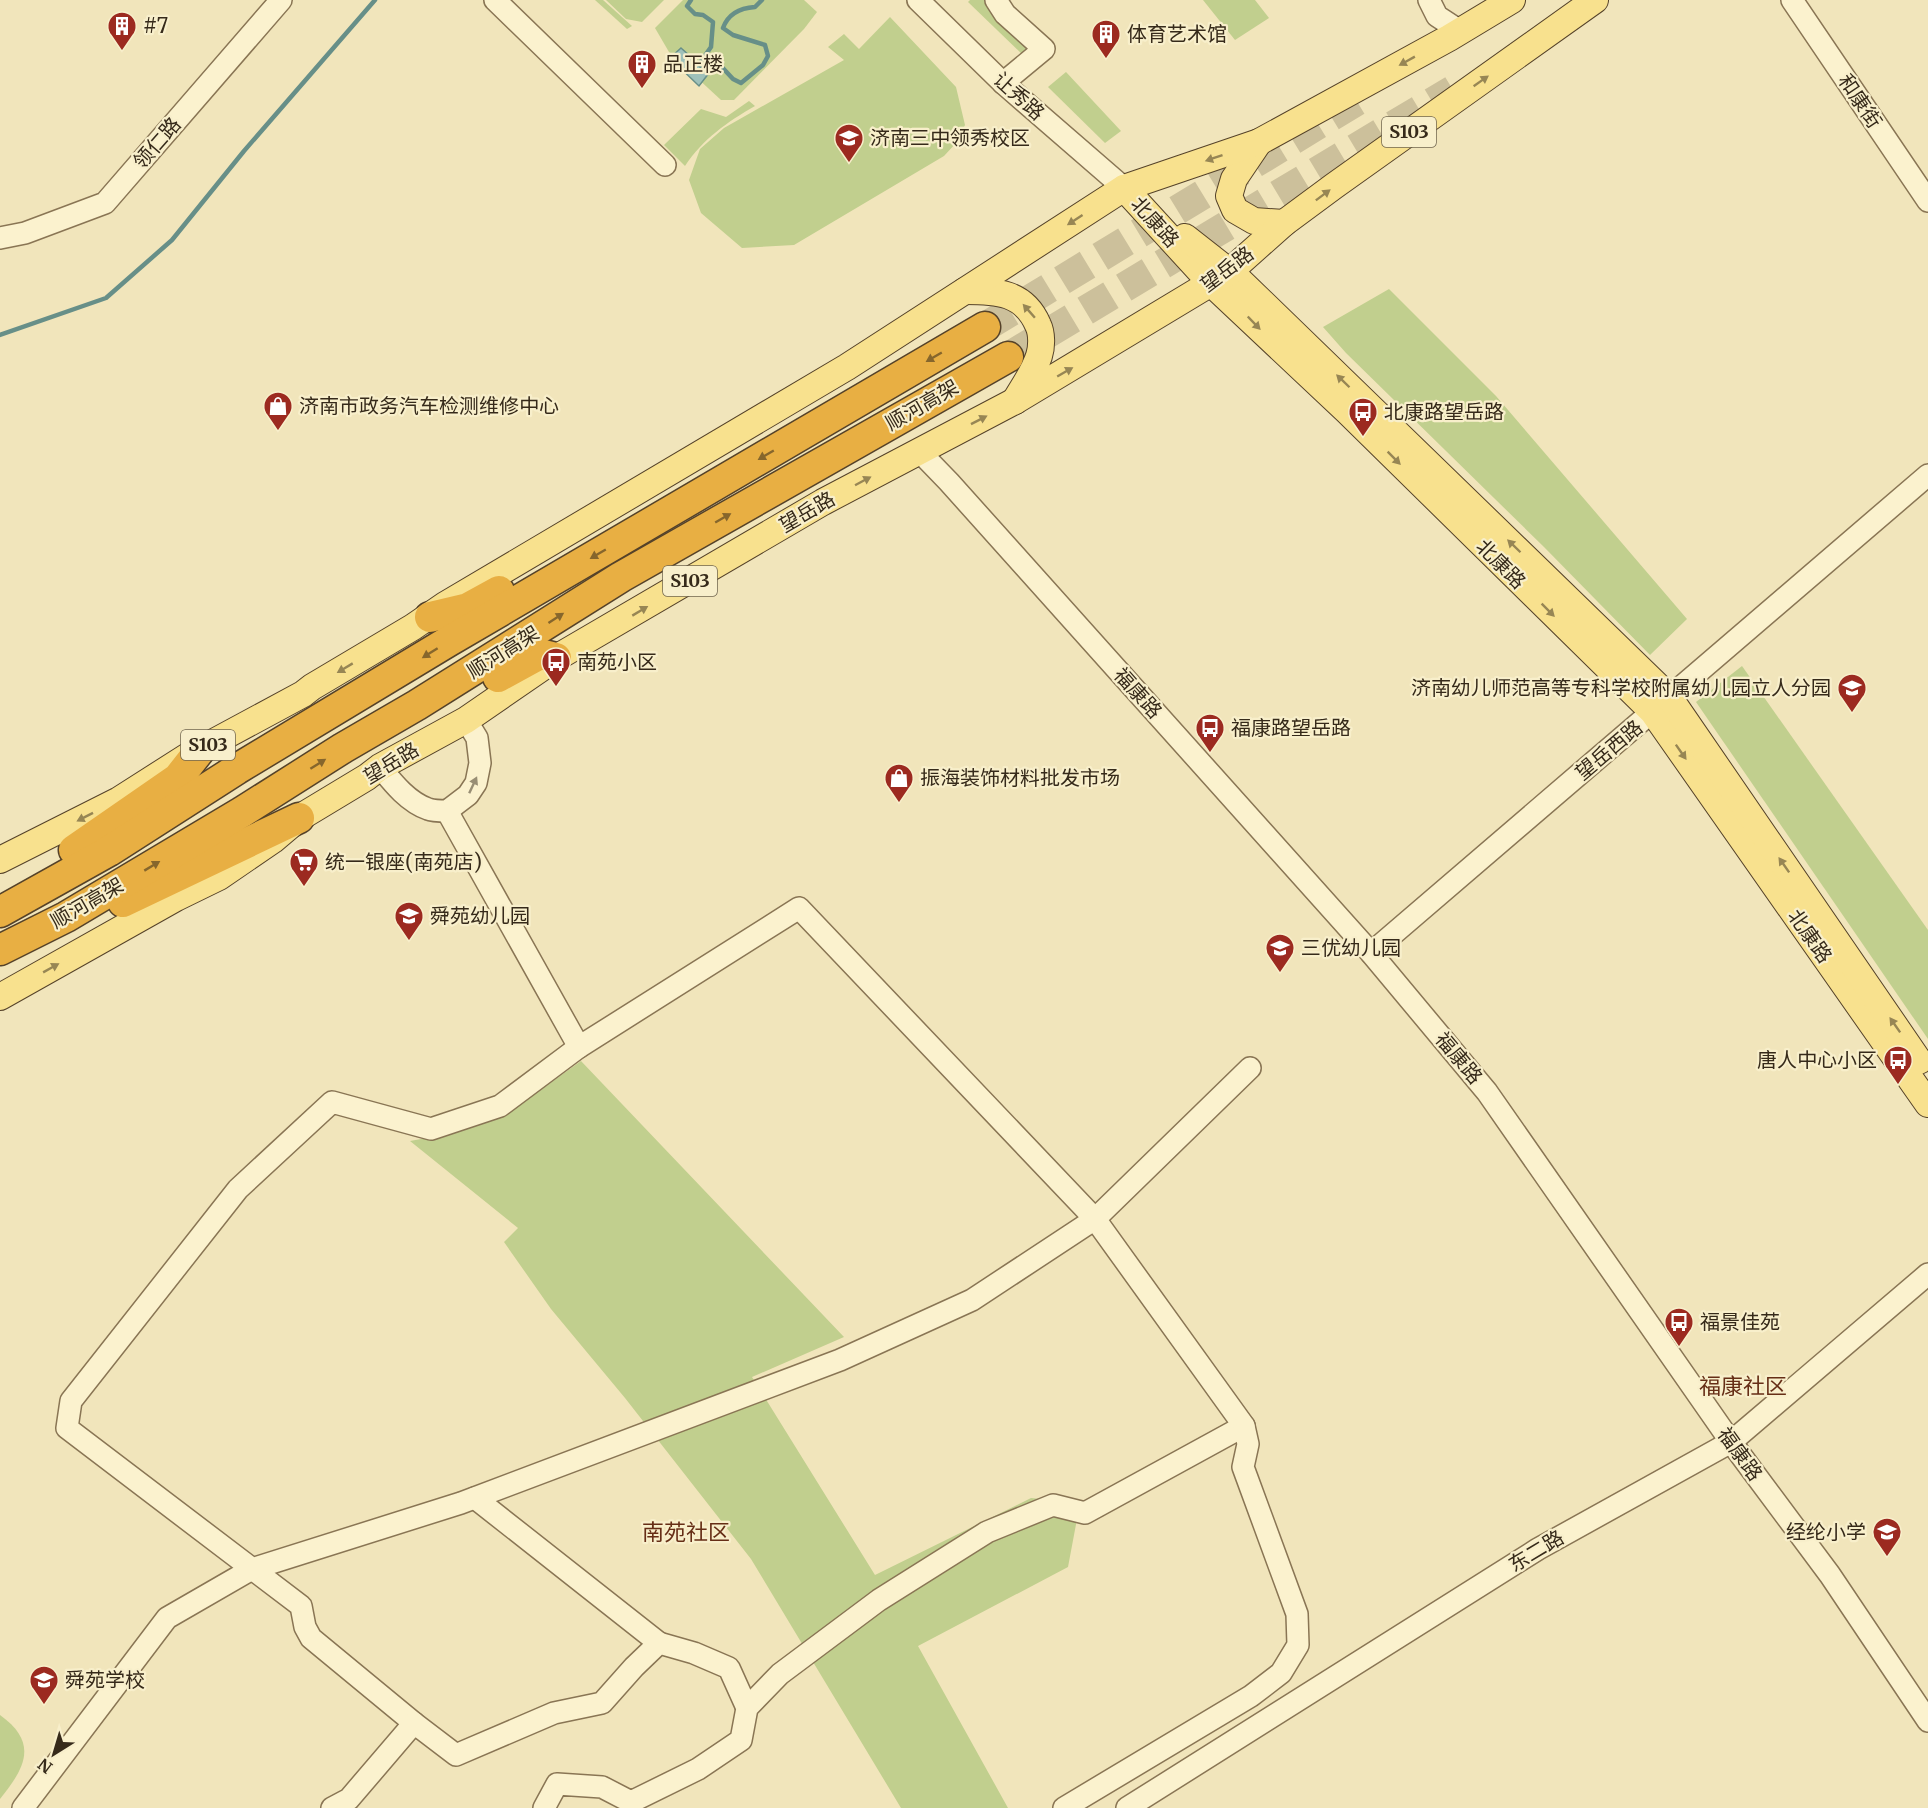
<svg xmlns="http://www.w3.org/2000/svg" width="1928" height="1808" font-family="Merriweather,'Noto Sans SC',serif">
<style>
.green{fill:#c1cf8e}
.water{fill:#9fc1ba;stroke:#678f88;stroke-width:1.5}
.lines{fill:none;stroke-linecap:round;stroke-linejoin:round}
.stream{stroke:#678f88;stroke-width:4.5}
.highway-tunnel{stroke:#ccc09b;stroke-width:30;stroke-dasharray:30 15;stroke-linecap:butt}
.minor-casing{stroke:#897554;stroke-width:24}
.major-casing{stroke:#554229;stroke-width:28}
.highway-casing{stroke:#554229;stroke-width:33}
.minor{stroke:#fbf2ce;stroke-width:21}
.major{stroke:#f8e18e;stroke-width:26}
.highway{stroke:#e8af43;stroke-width:30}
.oneway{fill:#978654}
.oneway2{fill:#86662c}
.oneway3{fill:#988e74}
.labels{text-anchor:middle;stroke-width:4.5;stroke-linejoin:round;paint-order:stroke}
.shield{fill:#f8efcb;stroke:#70654f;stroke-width:1.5}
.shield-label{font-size:18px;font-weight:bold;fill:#362a1a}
.poi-label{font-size:20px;fill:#362a1a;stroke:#f8efcb;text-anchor:start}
.street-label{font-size:20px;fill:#362a1a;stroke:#f8efcb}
.quarter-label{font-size:22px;fill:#662e16;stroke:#f8efcb}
</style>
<rect width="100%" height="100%" fill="#f1e5bb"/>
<g class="green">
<polygon points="595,0 603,0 632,26 627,29"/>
<polygon points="606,0 664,0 642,22 626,19"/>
<polygon points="683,0 804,0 817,12 804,29 734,100 721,100 669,52 655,28"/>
<polygon points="970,0 992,0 1035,51 1026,58 968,2"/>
<polygon points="1203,0 1255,0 1269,18 1235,40"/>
<polygon points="890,17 956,87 965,125 957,142 944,156 794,245 742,248 701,213 689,180 700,149 724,128 844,60 828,47 844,34 859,49"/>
<polygon points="1066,72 1121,131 1105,143 1048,87"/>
<path d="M749,101L755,106C727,122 703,139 685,166L664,145L701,109L726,117Z"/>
<polygon points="1389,289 1496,396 1687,619 1650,655 1544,547 1346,353 1323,327"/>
<polygon points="1742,666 1928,930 1928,1039 1696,702"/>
<polygon points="581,1061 844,1337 752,1377 875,1575 1031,1498 1080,1503 1068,1567 918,1646 1008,1808 901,1808 751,1559 625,1398 551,1309 504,1242 518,1228 410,1141 454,1133 507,1114"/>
<path d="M0,1715C39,1743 25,1768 0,1799Z"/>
</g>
<polygon class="water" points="681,48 709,73 699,86 670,58"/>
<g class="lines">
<g class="stream">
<path d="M691,0L687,6L695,14L703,15L713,22L711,47L699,64L704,69L720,65L733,79L741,83L763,65L768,56L765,45L733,35L723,28C728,14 740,8 755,7L762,0"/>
<polyline points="0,335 106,298 172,240 244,151 375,0"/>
</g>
<g class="highway-tunnel">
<polyline points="985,327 1363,97"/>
<polyline points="1008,357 1453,90"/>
</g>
<g class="minor-casing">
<g id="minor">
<polyline points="495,0 665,165"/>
<polyline points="918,0 1003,83 1124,188"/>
<polyline points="996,0 1005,14 1044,49 1003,83"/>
<polyline points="1429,0 1437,16 1460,31"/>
<polyline points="1792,0 1928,201"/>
<polyline points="0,238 25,233 105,203 281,0"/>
<polyline points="919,451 949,482 1371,953 1487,1092 1731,1442 1830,1575 1928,1721"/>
<path d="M380,767C393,783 408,802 428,809C433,811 441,811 447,811L468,795L476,783L480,763L477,738L466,720"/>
<polyline points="1371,953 1928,475"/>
<polyline points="475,1498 659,1643"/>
<polyline points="414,1723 311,1638 305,1627 301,1606 67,1428 71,1401 238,1189 332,1102 431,1129 500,1106 579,1047"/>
<polyline points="23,1808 167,1618 252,1569 461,1503 840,1360 972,1300 1095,1219 799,908 579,1047 447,811"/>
<polyline points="332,1808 349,1799 414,1723 456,1755 554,1713 602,1703 634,1667 659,1643 694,1653 729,1668 747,1708"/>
<polyline points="544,1808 557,1784 602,1787 631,1802 698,1769 741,1740 747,1708 780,1674 879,1600 987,1532 1053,1505 1085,1513 1244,1426 1095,1219 1250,1068"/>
<polyline points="1064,1808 1251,1696 1281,1673 1298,1645 1297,1614 1243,1467 1248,1444 1244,1426"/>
<polyline points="1127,1808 1538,1549 1731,1442 1928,1274"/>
</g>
</g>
<g class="major-casing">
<g id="major">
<polyline points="1259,142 1234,179 1229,196 1235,210 1254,221 1284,223"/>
<polyline points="1124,188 1211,283 1347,411 1653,712 1928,1104"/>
<polyline points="1185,237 1236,277 1669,697 1919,1061"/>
<path d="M965,291C997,291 1024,292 1038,325C1042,333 1042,347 1039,356C1034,372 1023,387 1015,401"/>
<polyline points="0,860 119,800 188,756 303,694 312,687 413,627 445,605 847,367 1124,188 1259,142 1449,38 1512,0"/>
<polyline points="0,997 176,898 219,877 273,840 299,818 367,777 380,767 466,720 556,658 823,502 1015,401 1211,283 1229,272 1284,223 1334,186 1595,0"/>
</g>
</g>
<g class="highway-casing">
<g id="highway">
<polyline points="430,617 468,608 499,591"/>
<polyline points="498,677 540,654 556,658"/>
<polyline points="74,850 178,778 200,750"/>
<polyline points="123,902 299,818"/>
<polyline points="0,912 109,851 237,769 449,641 985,327"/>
<polyline points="0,950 66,917 242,812 343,748 417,705 621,577 1008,357"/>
</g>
</g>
<use href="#minor" class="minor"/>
<use href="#major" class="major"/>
<use href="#highway" class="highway"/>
</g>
<defs><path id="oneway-solid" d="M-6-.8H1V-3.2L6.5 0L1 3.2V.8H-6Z" transform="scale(1.5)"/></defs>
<g class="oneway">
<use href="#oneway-solid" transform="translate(1407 61) rotate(151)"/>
<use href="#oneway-solid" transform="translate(1481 81) rotate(-35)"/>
<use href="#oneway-solid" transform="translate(1214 158) rotate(161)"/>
<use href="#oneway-solid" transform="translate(1323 195) rotate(-37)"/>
<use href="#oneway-solid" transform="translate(1075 220) rotate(147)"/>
<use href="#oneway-solid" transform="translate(1029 311) rotate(-131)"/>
<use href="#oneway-solid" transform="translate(1254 323) rotate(46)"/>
<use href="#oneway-solid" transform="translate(1065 372) rotate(-30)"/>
<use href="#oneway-solid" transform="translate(1343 381) rotate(-136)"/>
<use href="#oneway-solid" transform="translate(979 420) rotate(-27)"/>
<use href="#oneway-solid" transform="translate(1394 458) rotate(45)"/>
<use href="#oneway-solid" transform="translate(863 481) rotate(-28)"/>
<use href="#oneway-solid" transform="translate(1514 546) rotate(-136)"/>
<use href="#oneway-solid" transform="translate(1548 610) rotate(45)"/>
<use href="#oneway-solid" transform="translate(640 611) rotate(-31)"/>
<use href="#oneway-solid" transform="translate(345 668) rotate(149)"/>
<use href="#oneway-solid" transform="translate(1681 752) rotate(55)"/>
<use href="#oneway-solid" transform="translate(85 817) rotate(153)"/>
<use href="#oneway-solid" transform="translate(1784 865) rotate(-125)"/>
<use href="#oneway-solid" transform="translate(51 968) rotate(-29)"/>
<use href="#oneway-solid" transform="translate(1895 1025) rotate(-125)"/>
</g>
<g class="oneway2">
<use href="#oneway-solid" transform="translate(934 357) rotate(150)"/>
<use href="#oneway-solid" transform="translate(766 455) rotate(150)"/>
<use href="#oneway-solid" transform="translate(723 518) rotate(-30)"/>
<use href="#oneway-solid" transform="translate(598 554) rotate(150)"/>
<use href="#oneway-solid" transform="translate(556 618) rotate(-33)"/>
<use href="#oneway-solid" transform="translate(430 653) rotate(148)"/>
<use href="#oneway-solid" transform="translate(318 764) rotate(-32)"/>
<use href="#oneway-solid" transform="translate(152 866) rotate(-31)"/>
</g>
<use class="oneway3" href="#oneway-solid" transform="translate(473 785) rotate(-65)"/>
<defs>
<g id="building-pin" transform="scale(1.5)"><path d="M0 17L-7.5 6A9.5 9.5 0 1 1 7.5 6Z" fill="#9c2a20" stroke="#f8efcb"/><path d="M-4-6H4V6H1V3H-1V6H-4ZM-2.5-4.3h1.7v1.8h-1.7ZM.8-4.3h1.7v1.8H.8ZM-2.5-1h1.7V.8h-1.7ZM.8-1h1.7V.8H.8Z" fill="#fff"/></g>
<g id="school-pin" transform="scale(1.5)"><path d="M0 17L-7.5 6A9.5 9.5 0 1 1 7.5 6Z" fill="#9c2a20" stroke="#f8efcb"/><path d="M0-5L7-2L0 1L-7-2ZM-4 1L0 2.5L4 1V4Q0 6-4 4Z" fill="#fff"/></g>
<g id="shop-pin" transform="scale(1.5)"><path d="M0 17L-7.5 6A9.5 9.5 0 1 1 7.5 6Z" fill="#9c2a20" stroke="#f8efcb"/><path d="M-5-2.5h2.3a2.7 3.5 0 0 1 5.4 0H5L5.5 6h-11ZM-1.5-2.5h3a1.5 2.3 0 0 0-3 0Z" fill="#fff"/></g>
<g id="bus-pin" transform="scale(1.5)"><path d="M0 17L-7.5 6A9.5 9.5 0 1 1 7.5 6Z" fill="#9c2a20" stroke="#f8efcb"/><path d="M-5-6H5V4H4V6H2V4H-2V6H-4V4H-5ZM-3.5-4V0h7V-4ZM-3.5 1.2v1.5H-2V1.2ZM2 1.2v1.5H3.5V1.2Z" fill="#fff"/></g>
<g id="supermarket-pin" transform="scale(1.5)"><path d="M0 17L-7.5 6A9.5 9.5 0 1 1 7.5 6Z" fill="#9c2a20" stroke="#f8efcb"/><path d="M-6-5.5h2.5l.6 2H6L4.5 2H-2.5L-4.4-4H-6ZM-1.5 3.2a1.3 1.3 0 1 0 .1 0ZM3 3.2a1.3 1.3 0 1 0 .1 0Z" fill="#fff"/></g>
</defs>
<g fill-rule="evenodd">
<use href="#building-pin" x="122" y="26"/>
<use href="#building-pin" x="1106" y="34"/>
<use href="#building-pin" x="642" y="64"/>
<use href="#school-pin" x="849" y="138"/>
<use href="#shop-pin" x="278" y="406"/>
<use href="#bus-pin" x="1363" y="412"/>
<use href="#bus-pin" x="556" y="662"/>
<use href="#school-pin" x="1852" y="688"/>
<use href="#bus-pin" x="1210" y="728"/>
<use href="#shop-pin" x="899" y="778"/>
<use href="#supermarket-pin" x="304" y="862"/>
<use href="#school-pin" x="409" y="916"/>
<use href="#school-pin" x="1280" y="948"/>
<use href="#bus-pin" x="1898" y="1060"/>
<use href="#bus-pin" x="1679" y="1322"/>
<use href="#school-pin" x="1887" y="1532"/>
<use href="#school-pin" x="44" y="1680"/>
</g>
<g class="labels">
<g class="shield">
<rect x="1382" y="117" width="54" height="30" rx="4.5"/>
<rect x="663" y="566" width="54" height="30" rx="4.5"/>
<rect x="181" y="730" width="54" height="30" rx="4.5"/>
</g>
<g class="shield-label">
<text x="1409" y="138">S103</text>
<text x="690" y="587">S103</text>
<text x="208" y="751">S103</text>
</g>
<g class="poi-label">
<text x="143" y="33">#7</text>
<text x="1127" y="41">体育艺术馆</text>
<text x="663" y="71">品正楼</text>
<text x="870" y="145">济南三中领秀校区</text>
<text x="299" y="413">济南市政务汽车检测维修中心</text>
<text x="1384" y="419">北康路望岳路</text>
<text x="577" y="669">南苑小区</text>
<text x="1831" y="695" text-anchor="end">济南幼儿师范高等专科学校附属幼儿园立人分园</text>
<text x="1231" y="735">福康路望岳路</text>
<text x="920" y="785">振海装饰材料批发市场</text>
<text x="325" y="869">统一银座(南苑店)</text>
<text x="430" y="923">舜苑幼儿园</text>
<text x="1301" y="955">三优幼儿园</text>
<text x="1877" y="1067" text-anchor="end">唐人中心小区</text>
<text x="1700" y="1329">福景佳苑</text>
<text x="1866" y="1539" text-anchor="end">经纶小学</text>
<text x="65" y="1687">舜苑学校</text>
</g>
<g class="street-label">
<text transform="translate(1019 96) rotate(42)" y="7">让秀路</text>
<text transform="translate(1860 101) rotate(56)" y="7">和康街</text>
<text transform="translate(157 143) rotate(-49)" y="7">领仁路</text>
<text transform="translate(1155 222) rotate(48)" y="7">北康路</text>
<text transform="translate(1227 269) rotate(-37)" y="7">望岳路</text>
<text transform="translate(922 405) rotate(-30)" y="7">顺河高架</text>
<text transform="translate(807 512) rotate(-30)" y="7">望岳路</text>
<text transform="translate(1501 564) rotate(45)" y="7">北康路</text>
<text transform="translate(503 652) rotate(-32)" y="7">顺河高架</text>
<text transform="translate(1138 693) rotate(48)" y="7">福康路</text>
<text transform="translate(1609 750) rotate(-40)" y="7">望岳西路</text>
<text transform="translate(391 763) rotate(-31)" y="7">望岳路</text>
<text transform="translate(87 903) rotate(-30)" y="7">顺河高架</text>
<text transform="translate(1810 936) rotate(55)" y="7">北康路</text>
<text transform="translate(1459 1058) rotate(50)" y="7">福康路</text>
<text transform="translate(1740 1454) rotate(54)" y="7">福康路</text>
<text transform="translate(1536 1551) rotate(-31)" y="7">东二路</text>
</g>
<g class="quarter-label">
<text x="1743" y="1394">福康社区</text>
<text x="686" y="1540">南苑社区</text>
</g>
</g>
<g transform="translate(54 1754) rotate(217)" stroke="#f8efcb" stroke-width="4.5" paint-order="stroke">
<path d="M0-4.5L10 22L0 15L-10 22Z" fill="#362a1a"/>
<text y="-9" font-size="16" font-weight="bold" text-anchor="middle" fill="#362a1a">N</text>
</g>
</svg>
